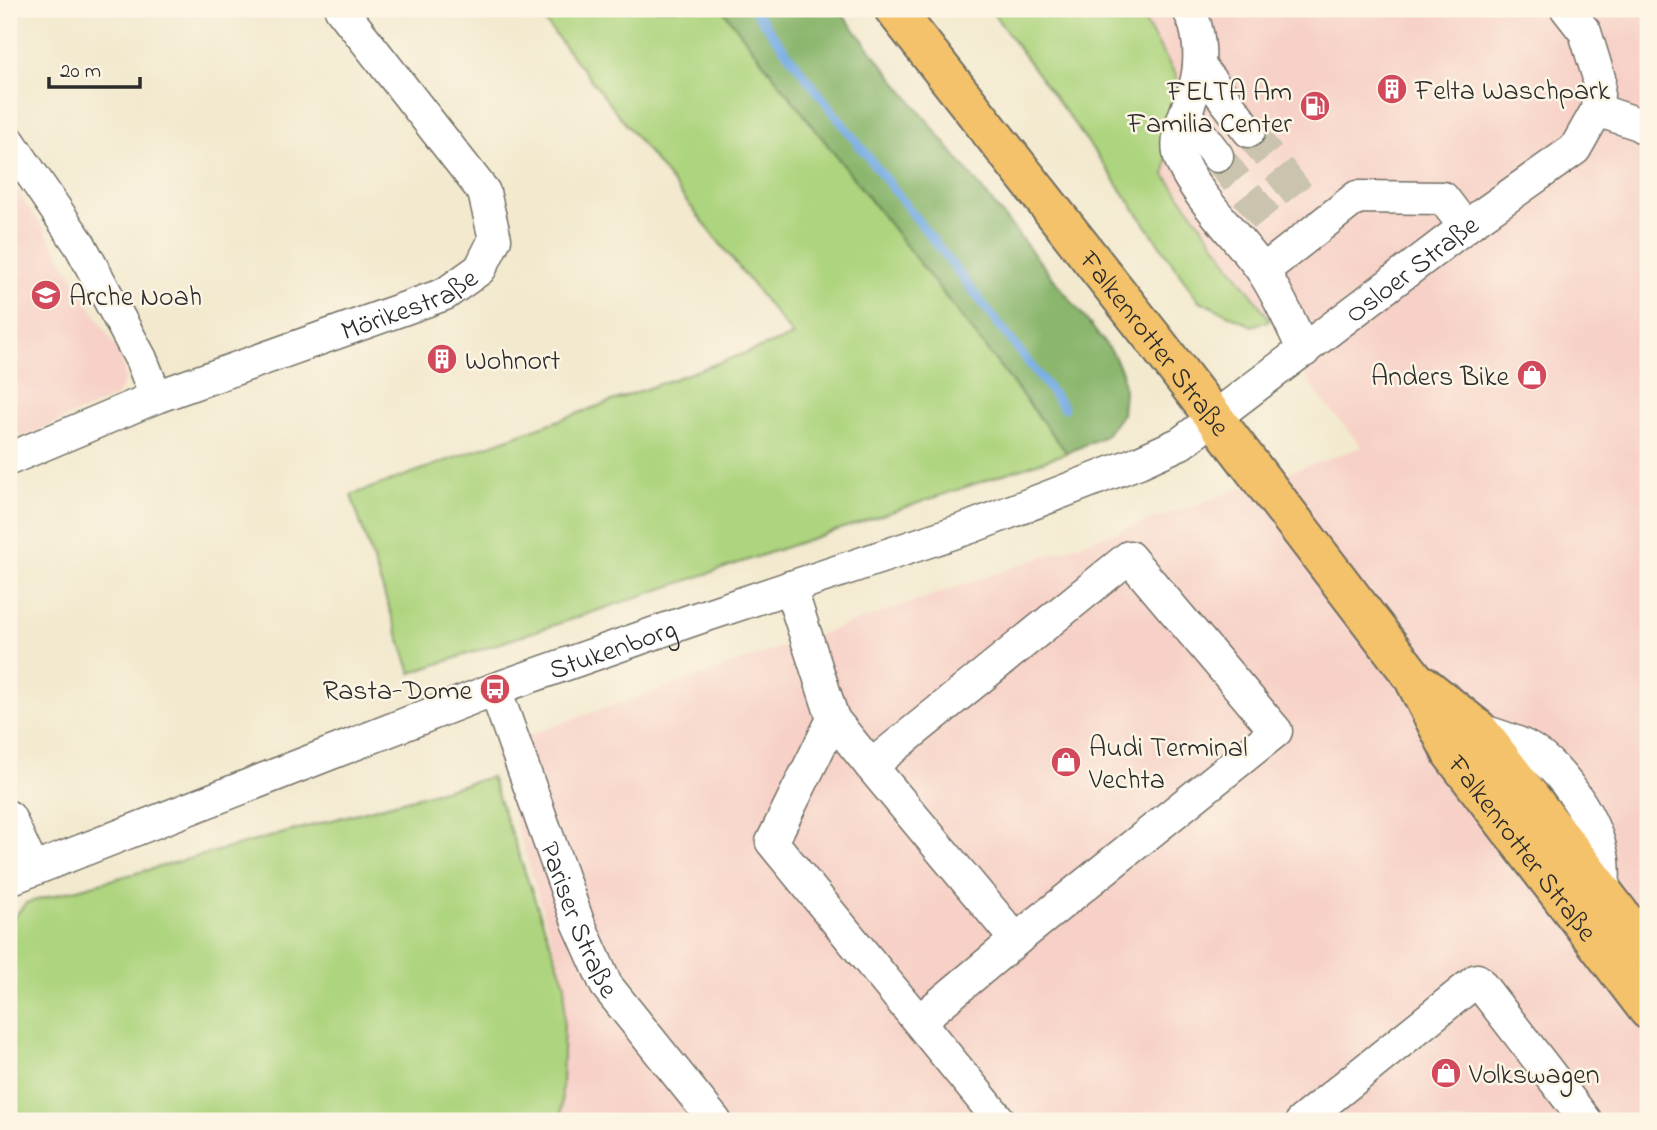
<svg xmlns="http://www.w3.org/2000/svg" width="1657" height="1130" font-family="'Indie Flower',sans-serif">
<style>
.built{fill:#f7d1c7}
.green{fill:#add47e;stroke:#6c8054;stroke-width:2}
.forest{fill:#8ab66d;stroke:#5a704c;stroke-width:2}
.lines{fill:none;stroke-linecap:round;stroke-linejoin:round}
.stream{stroke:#76ace4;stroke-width:9}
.minor-tunnel{stroke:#cac3ad;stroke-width:32;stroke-dasharray:32 16;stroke-linecap:butt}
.minor-casing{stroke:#716e64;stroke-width:35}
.major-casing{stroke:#716e64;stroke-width:42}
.minor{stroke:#fff;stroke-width:32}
.major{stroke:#f3c26a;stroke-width:38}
.labels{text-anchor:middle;stroke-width:5;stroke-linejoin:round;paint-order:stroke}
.poi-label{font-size:28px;fill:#2b2b2b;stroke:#fcf5e5;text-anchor:start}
.street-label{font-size:28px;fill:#2b2b2b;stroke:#fcf5e5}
</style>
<rect width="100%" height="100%" fill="#fcf5e5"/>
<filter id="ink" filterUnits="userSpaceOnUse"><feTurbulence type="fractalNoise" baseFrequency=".0143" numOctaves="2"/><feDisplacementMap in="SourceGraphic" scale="14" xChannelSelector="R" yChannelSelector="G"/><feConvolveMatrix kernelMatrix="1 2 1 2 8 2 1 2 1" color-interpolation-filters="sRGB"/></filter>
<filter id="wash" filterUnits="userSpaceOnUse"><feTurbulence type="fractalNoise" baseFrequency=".00686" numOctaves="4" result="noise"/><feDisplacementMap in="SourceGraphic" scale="28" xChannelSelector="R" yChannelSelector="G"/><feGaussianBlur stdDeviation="1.57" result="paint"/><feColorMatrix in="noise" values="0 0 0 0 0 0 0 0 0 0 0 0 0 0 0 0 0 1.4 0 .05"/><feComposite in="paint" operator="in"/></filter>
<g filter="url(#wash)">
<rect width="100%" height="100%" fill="#f2e9ce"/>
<g class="built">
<polygon points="1143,9 1648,9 1648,1121 561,1121 565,984 493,747 1362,447 1319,396 1270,320 1165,175 1177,77 1142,17"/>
<polygon points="9,179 46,233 122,358 125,378 117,396 9,443"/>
</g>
<g class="green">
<polygon points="535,9 722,9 1067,453 411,673 351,495 793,336"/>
<polygon points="990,9 1143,9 1142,17 1177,77 1165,175 1270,320 1252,326 1198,300 1100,159"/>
<polygon points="491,777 565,984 561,1121 9,1121 9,923 26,903"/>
</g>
<polygon class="forest" points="722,9 838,9 1112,352 1122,372 1124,391 1122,414 1105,436 1067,453"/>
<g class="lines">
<polyline class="stream" points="753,9 1064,408"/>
</g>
</g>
<g filter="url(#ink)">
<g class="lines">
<g class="minor-tunnel">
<polyline points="1249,131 1305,203"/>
<polyline points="1217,156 1274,228"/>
</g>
<g class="minor-casing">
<g id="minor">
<path d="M1188,9C1201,30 1202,63 1195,87C1189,107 1175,131 1179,153C1186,186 1241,240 1262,270C1279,295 1291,324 1304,351"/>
<polyline points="1199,66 1249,131"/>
<polyline points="1597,110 1636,123 1648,130"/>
<polyline points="1186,115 1217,156"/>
<polyline points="9,141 80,245 141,359 156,397"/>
<polyline points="1263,271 1357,197 1443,198 1465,227"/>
<path id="s1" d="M9,459L156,397L445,294L480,269L495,239L484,192L341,9"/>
<polyline points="790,587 833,719 772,842 1000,1121"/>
<path id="s2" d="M495,689L578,922L606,985L715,1121"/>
<polyline points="833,719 871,766 1129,557 1276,731 1016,940 919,1021"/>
<path d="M1478,729C1492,734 1506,738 1520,744C1558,761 1593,815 1602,855C1605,866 1603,880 1604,893"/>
<polyline points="871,766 1016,940"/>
<polyline points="9,817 33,869"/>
<path id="s3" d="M9,879L495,689L695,619L971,527L1139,462L1181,443L1465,227L1575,149L1597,110L1599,78L1585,32L1567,9"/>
<polyline points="1302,1121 1477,980 1586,1121"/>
</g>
</g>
<g class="major-casing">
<g id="major">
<path id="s4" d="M894,9L1153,338L1413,677L1452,754L1648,1010"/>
<polyline points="1423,685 1478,729 1648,951"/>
</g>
</g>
<use href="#minor" class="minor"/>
<use href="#major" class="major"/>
</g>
</g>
<defs>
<g id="building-disc" transform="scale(1.575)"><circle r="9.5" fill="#d1495b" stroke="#fcf5e5"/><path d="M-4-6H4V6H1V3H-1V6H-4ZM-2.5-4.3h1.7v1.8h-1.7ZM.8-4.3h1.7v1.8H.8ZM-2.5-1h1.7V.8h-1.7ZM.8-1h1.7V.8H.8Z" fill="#fff"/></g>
<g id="fuel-disc" transform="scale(1.575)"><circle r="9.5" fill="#d1495b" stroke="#fcf5e5"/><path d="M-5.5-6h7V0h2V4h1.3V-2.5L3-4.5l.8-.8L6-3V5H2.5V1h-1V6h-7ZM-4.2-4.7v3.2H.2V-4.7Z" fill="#fff"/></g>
<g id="school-disc" transform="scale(1.575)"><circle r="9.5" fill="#d1495b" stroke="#fcf5e5"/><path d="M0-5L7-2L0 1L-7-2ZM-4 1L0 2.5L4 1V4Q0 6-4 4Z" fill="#fff"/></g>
<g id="shop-disc" transform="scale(1.575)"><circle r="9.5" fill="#d1495b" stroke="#fcf5e5"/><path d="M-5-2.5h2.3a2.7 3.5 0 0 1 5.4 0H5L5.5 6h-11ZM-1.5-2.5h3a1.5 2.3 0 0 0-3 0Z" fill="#fff"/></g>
<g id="bus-disc" transform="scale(1.575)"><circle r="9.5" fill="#d1495b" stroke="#fcf5e5"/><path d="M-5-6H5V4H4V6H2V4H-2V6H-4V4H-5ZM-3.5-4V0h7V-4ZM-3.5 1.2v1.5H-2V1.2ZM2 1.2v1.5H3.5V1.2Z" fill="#fff"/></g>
</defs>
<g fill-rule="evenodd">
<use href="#building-disc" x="1392" y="89"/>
<use href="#fuel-disc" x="1315" y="106"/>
<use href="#school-disc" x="46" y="295"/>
<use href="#building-disc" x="442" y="359"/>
<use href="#shop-disc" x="1532" y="375"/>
<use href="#bus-disc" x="495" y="689"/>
<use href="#shop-disc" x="1066" y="762"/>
<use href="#shop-disc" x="1446" y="1073"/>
</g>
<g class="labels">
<g class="poi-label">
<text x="1415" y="99">Felta Waschpark</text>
<text x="1292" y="100" text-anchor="end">FELTA Am<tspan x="1292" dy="32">Familia Center</tspan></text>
<text x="69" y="305">Arche Noah</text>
<text x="465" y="369">Wohnort</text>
<text x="1509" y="385" text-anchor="end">Anders Bike</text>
<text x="472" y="699" text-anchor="end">Rasta-Dome</text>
<text x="1089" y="756">Audi Terminal<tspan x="1089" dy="32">Vechta</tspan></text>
<text x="1469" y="1083">Volkswagen</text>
</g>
<g class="street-label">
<text dy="10" stroke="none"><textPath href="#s3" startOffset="1540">Osloer Straße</textPath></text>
<text dy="10" stroke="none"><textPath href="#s1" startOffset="429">Mörikestraße</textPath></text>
<text dy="10" stroke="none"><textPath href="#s4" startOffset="424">Falkenrotter Straße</textPath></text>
<text dy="10" stroke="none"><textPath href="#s3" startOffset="646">Stukenborg</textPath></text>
<text dy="10" stroke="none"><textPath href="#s4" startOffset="1050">Falkenrotter Straße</textPath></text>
<text dy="10" stroke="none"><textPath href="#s2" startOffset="245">Pariser Straße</textPath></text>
</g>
</g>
<rect width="1657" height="1130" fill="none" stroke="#fcf5e5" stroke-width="35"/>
<path d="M49 77v10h91v-10" fill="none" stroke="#2b2b2b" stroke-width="3.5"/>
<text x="60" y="77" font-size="21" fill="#2b2b2b" stroke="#fcf5e5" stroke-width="5" paint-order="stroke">20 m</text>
</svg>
